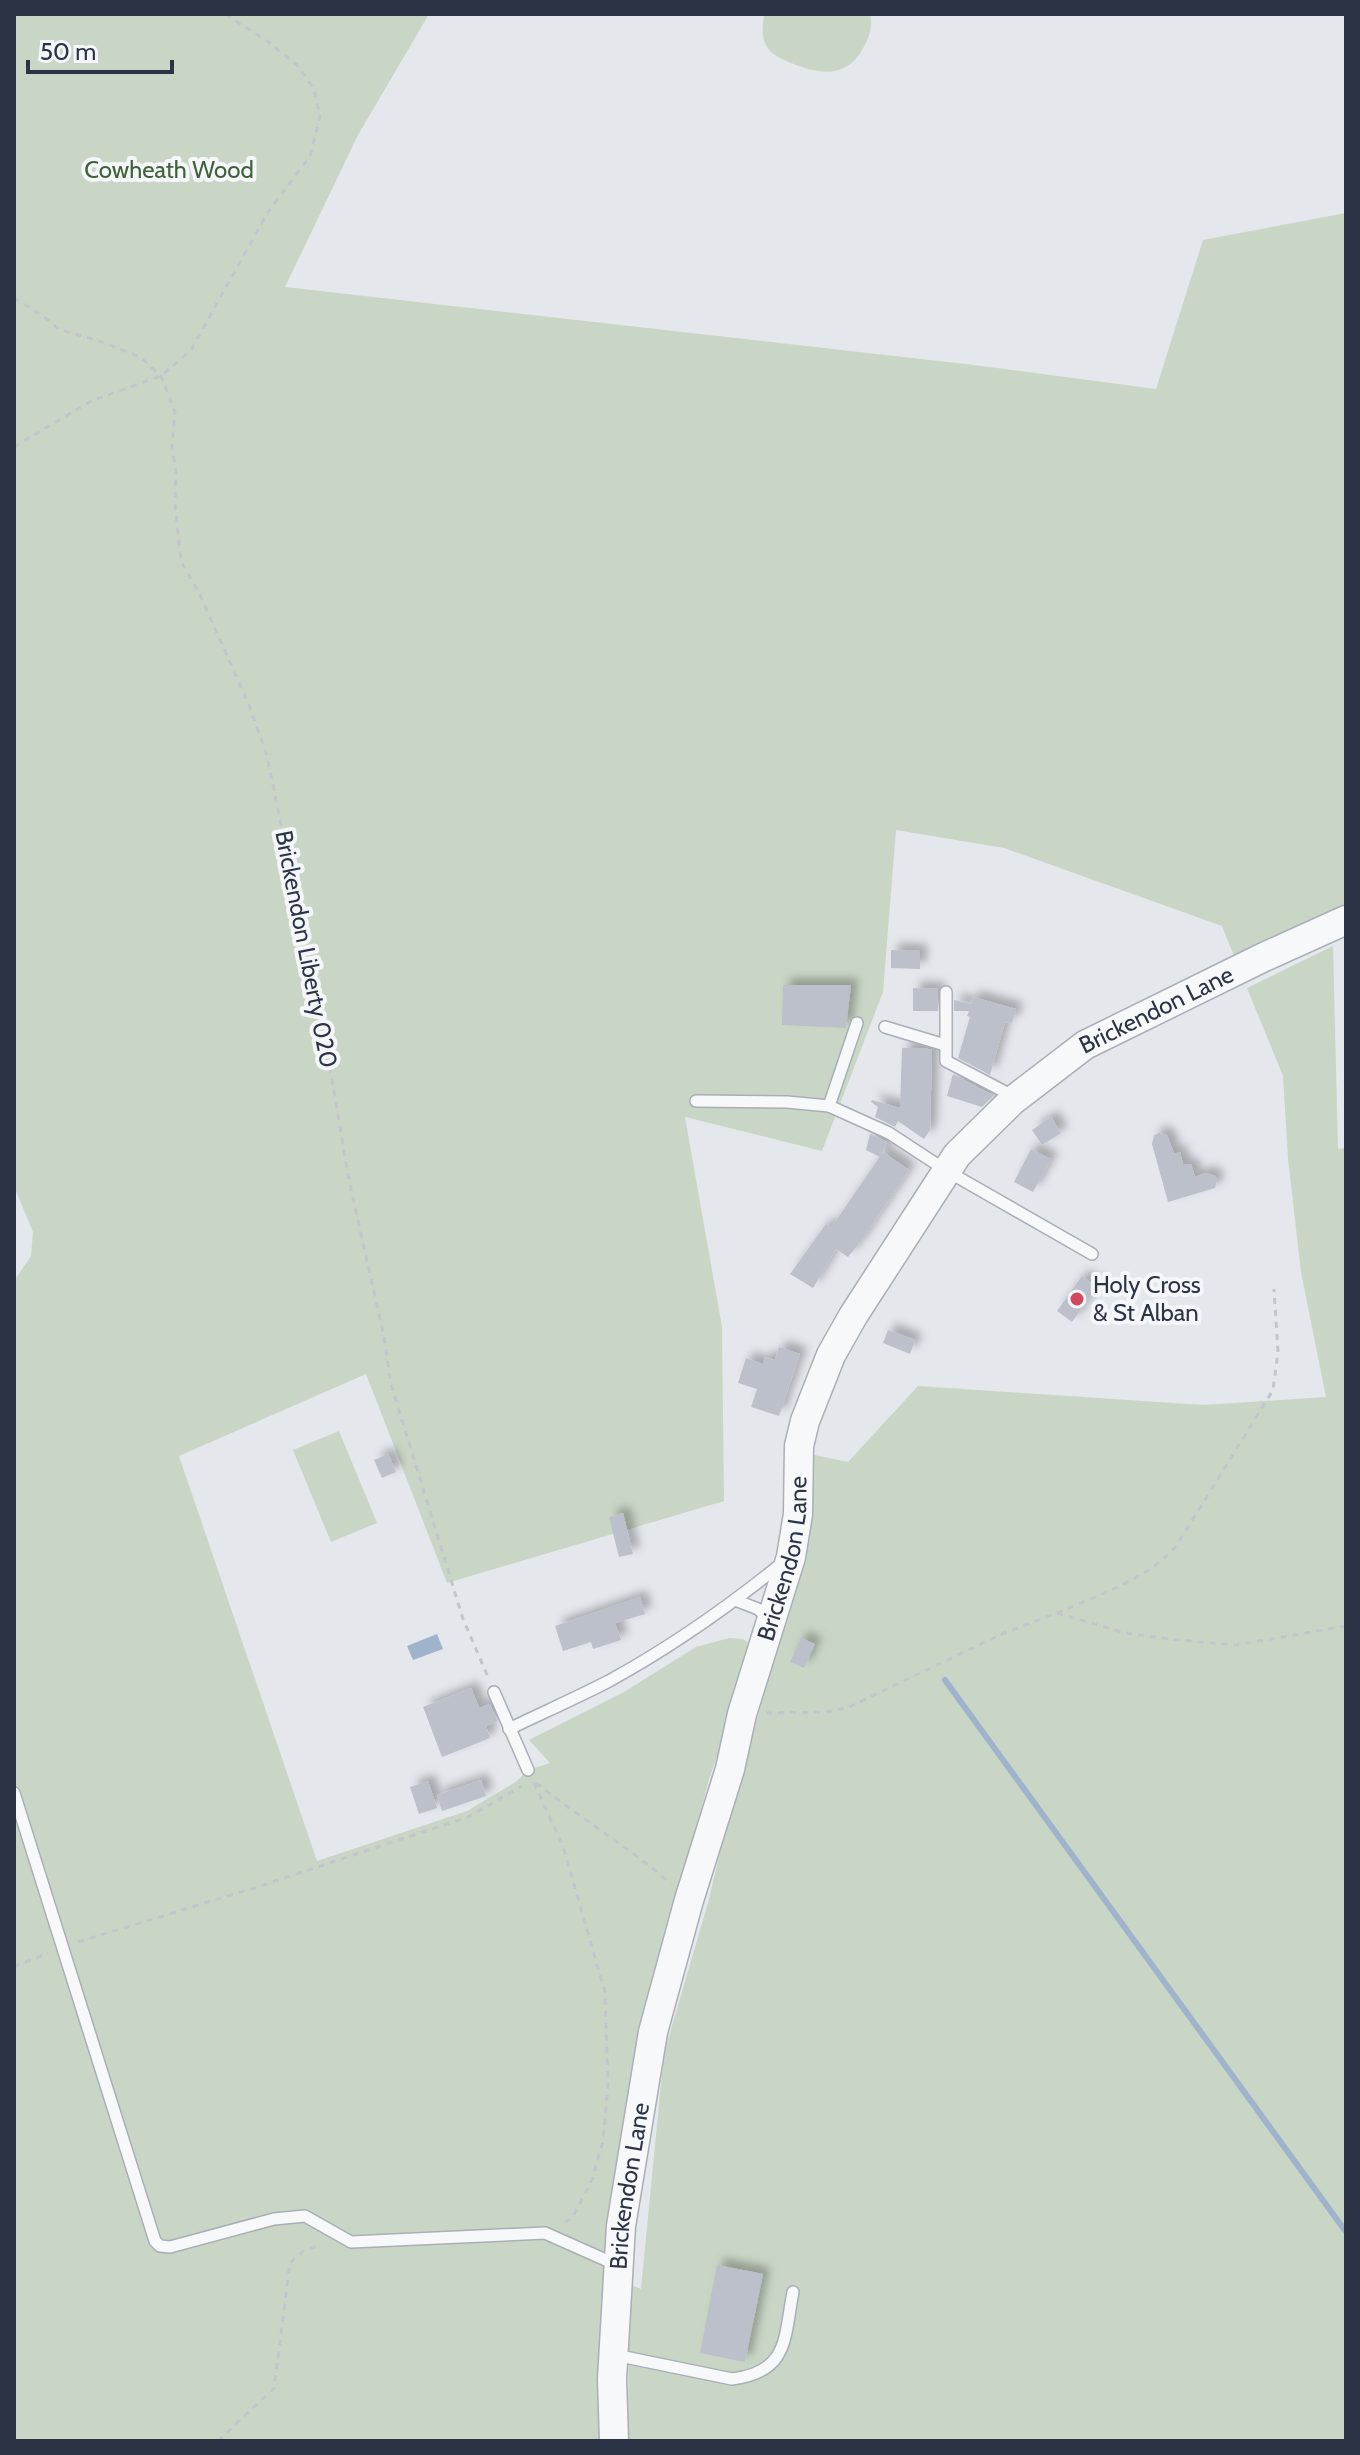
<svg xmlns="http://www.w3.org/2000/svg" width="1360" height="2455" font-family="Cabin,sans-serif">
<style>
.green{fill:#c9d6c5}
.water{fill:#9fb4cc}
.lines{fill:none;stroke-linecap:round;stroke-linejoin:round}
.stream{stroke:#9fb4cc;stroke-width:6}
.building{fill:#bbc0ca;filter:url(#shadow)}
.service-casing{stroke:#a9aeb7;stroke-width:14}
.tertiary-casing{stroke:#a9aeb7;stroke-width:31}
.path{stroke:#c2c5cb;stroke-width:3;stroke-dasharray:6 6;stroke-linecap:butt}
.service{stroke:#f7f8fa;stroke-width:11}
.tertiary{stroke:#f7f8fa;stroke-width:28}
.poi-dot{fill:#d1495b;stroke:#f4f6f9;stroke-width:3}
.labels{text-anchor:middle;stroke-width:8;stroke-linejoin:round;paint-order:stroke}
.park-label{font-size:24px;fill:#3f6138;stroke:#f4f6f9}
.street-label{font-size:24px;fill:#2b3445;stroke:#f4f6f9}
.poi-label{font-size:24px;fill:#2b3445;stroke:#f4f6f9;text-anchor:start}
</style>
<defs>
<filter id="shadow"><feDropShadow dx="7" dy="-7" stdDeviation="4" flood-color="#0004"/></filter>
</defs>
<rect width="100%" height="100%" fill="#e4e7ec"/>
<g class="green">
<polygon points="14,14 429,14 358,135 285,287 974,365 1156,389 1203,240 1346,213 1346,914 1236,961 1222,926 1004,848 896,830 883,992 822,1151 685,1117 722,1327 724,1501 447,1583 366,1374 179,1456 317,1861 467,1811 517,1781 528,1770 550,1763 529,1740 624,1692 696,1647 729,1638 743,1639 750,1644 752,1659 709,1779 682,1883 602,2313 599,2441 14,2441 14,1281 31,1256 33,1232 14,1186"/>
<path d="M764,14H870C873,27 869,38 862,50C846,79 818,74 791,63C782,59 771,55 766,45C761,36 763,24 764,14Z"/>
<polygon points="1333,946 1338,1149 1346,1148 1346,2441 628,2441 629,2284 641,2289 664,2053 708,1903 732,1802 804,1561 810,1517 814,1455 848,1462 918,1386 1203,1405 1326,1397 1301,1272 1288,1158 1283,1076 1247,988"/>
<polygon points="339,1431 377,1523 331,1542 293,1450"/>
</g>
<polygon class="water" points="437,1634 443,1649 413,1660 407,1646"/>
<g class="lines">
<polyline class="stream" points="945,1680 1346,2232"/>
</g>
<g class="building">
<polygon points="891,950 920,951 920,969 891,968"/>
<polygon points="783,985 851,985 846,1028 782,1025"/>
<polygon points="913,988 938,989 938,1011 913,1011"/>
<polygon points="973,997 1016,1009 1012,1023 1005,1022 990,1075 958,1058 970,1017 967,1016 969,1011 954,1011 954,1000 971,1004"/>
<polygon points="902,1048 924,1048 932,1050 930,1130 924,1139 898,1121 895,1127 875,1117 878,1107 871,1102 872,1100 900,1108"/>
<polygon points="953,1074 992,1095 992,1097 982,1107 947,1096"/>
<polygon points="1051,1117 1061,1133 1042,1145 1032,1130"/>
<polygon points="1159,1133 1167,1135 1174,1154 1180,1152 1183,1165 1191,1164 1195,1177 1206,1173 1215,1176 1217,1180 1215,1188 1168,1202 1152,1144 1154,1135"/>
<polygon points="870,1134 887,1142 880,1157 866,1150"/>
<polygon points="1031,1149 1051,1159 1033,1192 1014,1182"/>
<polygon points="883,1152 909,1170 861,1241 848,1257 836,1249 813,1288 790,1274 826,1224 831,1228"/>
<polygon points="1082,1276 1097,1287 1072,1322 1057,1311"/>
<polygon points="888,1330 915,1340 910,1354 883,1343"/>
<polygon points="779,1347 800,1354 779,1416 751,1407 757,1389 738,1383 746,1358 763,1364 765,1357 775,1360"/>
<polygon points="388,1454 396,1472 382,1478 374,1460"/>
<polygon points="623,1513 633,1554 619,1557 609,1517"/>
<polygon points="640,1597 645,1614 615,1623 621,1640 593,1649 591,1642 563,1651 555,1626"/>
<polygon points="801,1638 815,1644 804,1668 790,1662"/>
<polygon points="471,1688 479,1708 490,1704 497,1721 486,1726 490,1738 442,1757 423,1707"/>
<polygon points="481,1780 486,1796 442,1811 437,1795"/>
<polygon points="428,1781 437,1808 419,1814 410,1787"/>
<polygon points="717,2265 763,2274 745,2362 700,2353"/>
</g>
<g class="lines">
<g class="service-casing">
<g id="service">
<polyline points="946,992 946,1061 1009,1094 1012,1101"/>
<polyline points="885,1027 945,1045"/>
<polyline points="696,1101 787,1102 829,1106 889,1133 947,1171 1092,1254"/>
<polyline points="829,1106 857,1023"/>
<polyline points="735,1600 758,1609 769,1619"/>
<polyline points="494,1692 528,1770"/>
<path d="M509,1729C542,1713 576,1698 609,1681C669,1648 728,1607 781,1564"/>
<polyline points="14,1793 155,2241 160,2246 170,2247 274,2219 305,2216 351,2242 545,2233 617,2265"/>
<path d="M615,2355L732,2379C789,2372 784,2338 793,2292"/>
</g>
</g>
<g class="tertiary-casing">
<g id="tertiary">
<path id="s1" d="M614,2441L612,2379L621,2226L653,2032L689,1900L730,1769L742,1714L791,1557L798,1514L799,1446L805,1421L831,1355L853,1316L957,1155L1012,1101L1085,1045L1264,957L1346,920"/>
</g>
</g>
<g class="path">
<polyline points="14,298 43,316 60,330 97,340 140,357 161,376 175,412 172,447 176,472 175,503 181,561 200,595 249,705 267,756 326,1045 349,1180 383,1332 391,1384 463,1619 488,1677"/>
<polyline points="14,447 91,401 161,376 191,350 268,212 310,156 320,116 314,89 297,65 267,41 225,14"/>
<path d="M1057,1613C1098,1595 1147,1580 1177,1545L1273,1390L1278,1352L1274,1289"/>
<polyline points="766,1713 828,1712 849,1707 1002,1634 1057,1613 1125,1633 1179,1640 1236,1645 1346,1626"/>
<polyline points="534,1783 563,1846 605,1992 608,2084 603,2141 592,2180 572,2218 563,2223"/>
<path d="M536,1783C580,1818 629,1847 671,1884"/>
<polyline points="78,1942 257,1887 468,1817 522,1786"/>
<polyline points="14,1967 48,1953"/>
<polyline points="218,2441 274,2388 290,2263 302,2252 321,2244"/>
</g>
<use href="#service" class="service"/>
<use href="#tertiary" class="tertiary"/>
</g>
<circle class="poi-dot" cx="1077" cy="1299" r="8"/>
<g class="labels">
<g class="park-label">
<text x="169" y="178">Cowheath Wood</text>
</g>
<g class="street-label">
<text transform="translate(306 949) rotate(79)" y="8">Brickendon Liberty 020</text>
<text dy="8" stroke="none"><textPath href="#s1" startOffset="1600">Brickendon Lane</textPath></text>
<text dy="8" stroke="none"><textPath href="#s1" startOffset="904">Brickendon Lane</textPath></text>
<text dy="8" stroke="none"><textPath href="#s1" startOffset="256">Brickendon Lane</textPath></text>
</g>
<g class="poi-label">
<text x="1093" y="1293">Holy Cross<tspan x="1093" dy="28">&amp; St Alban</tspan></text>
</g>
</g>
<rect width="1360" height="2455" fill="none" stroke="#2b3445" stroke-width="32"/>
<path d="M28 60v12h144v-12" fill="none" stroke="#2b3445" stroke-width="4"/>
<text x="40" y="60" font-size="24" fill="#2b3445" stroke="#f4f6f9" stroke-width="6" paint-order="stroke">50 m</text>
</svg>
